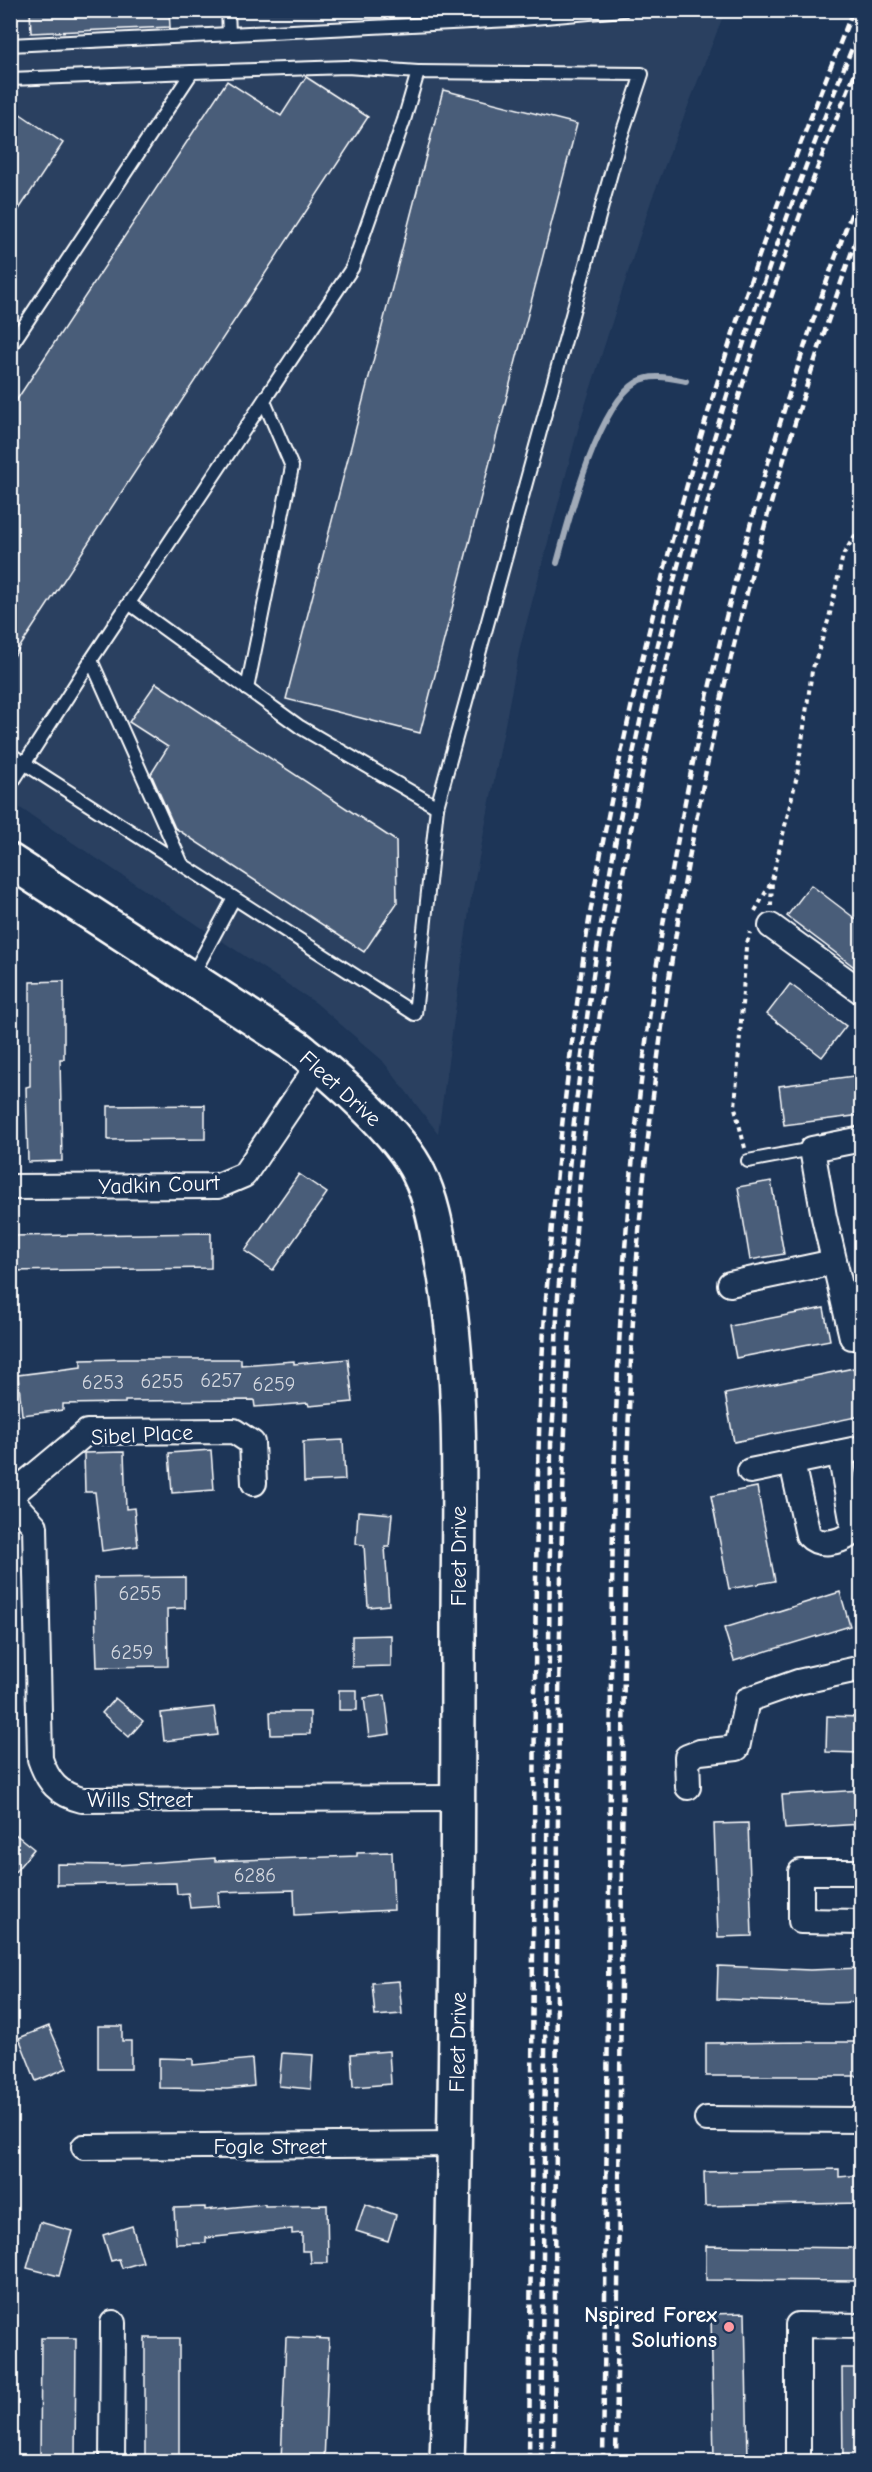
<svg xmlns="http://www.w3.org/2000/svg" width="872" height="2472" font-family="'Comic Neue',sans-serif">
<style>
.built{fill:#2a4161}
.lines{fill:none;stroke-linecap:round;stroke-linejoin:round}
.stream{stroke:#a0aab8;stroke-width:6}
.building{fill:#4a5d79;stroke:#fff;stroke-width:1.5}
.lane-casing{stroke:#fff;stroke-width:16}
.street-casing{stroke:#fff;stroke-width:28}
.secondary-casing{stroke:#fff;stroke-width:38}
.path{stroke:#fff;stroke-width:4;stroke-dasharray:4.5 4.5;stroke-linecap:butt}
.lane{stroke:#1d3557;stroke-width:12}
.street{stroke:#1d3557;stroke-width:24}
.secondary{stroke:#1d3557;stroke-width:33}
.rail{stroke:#fff;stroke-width:4.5;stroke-dasharray:9 4.5;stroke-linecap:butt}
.poi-dot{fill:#ff9aa2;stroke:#1d3557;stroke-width:2}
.labels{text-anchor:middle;stroke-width:6;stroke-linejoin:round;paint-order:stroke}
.number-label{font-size:20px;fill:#d2d6de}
.street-label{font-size:22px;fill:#fff;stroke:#1d3557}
.poi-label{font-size:22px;font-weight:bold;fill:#fff;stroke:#1d3557;text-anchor:end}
</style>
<rect width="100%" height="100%" fill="#1d3557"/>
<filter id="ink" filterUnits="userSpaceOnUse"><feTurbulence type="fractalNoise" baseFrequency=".0167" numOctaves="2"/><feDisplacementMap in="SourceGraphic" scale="12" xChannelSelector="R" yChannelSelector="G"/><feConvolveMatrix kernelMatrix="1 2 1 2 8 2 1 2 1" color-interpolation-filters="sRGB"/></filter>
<g filter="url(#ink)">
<polygon class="built" points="10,11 725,11 651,201 581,418 520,647 470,904 438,1133 382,1060 316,1003 11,802"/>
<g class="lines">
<g class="stream">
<polyline points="859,356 862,355"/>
<path d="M557,563C569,518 598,405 637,382C651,373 671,378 686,381"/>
</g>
</g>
<g class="building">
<polygon points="30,10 169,10 170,27 31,33"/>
<polygon points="306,77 368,117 10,662 10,410 227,81 281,116"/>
<polygon points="443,90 577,124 420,733 286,699"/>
<polygon points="10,107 63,143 10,223"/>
<polygon points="156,683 396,841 397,903 364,952 175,828 151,774 168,747 129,722"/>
<polygon points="811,885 861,923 861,972 787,916"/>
<polygon points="64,981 64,1059 60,1059 62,1161 28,1162 26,1087 30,1086 30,982"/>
<polygon points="790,984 846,1026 822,1057 767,1014"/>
<polygon points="861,1075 861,1115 784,1125 779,1086"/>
<polygon points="205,1105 205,1139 108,1140 108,1106"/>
<polygon points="299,1174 327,1193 273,1270 245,1251"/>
<polygon points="771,1181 784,1254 750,1260 738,1187"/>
<polygon points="211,1233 211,1268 10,1271 10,1236"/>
<polygon points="824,1308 830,1340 736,1358 730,1326"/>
<polygon points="124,1359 241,1359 241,1365 294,1361 294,1364 348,1359 353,1402 309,1406 308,1403 255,1407 254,1400 125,1401 125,1403 63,1404 63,1410 22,1415 18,1375 81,1367 81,1360"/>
<polygon points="854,1368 861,1416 734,1442 725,1394"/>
<polygon points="343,1440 345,1480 304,1482 303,1442"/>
<polygon points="211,1450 214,1490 172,1493 169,1453"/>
<polygon points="124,1452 126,1509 134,1508 138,1546 102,1551 95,1492 85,1492 84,1453"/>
<polygon points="757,1487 775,1581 729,1589 711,1496"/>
<polygon points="358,1511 392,1514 389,1547 385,1547 389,1605 368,1607 364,1545 356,1544"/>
<polygon points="185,1577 185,1608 167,1609 168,1666 97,1667 94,1578"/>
<polygon points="840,1592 850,1626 734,1661 724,1628"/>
<polygon points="391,1635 391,1666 352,1667 352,1636"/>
<rect x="339" y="1690" width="18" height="20"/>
<polygon points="385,1695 390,1734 369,1737 364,1698"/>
<polygon points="115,1698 143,1721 129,1737 102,1713"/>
<polygon points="214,1707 218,1735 164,1741 161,1713"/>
<polygon points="270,1712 310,1712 310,1734 271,1735"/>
<polygon points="827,1716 861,1717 861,1753 826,1752"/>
<polygon points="861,1790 861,1824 785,1829 782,1795"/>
<polygon points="748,1823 752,1936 718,1937 714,1824"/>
<polygon points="10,1830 34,1849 10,1878"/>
<polygon points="392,1852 394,1910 295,1915 294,1890 218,1892 219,1906 190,1908 188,1893 177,1894 176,1883 57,1885 57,1864 118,1865 215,1858 215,1861 357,1856 357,1853"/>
<polygon points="718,1966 810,1970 861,1968 861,2002 827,2003 717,1999"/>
<polygon points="399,1981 402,2014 375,2016 372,1983"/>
<polygon points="49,2026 67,2068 36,2081 19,2038"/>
<polygon points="98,2026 122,2026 122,2041 131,2041 131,2069 98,2069"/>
<polygon points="821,2042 861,2042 861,2076 706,2076 706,2043"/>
<polygon points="389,2051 391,2084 353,2087 351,2054"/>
<polygon points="282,2053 313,2055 311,2089 279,2086"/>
<polygon points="159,2058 193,2059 193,2065 252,2059 254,2086 227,2089 159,2088"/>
<polygon points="839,2169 839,2177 861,2175 861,2203 705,2206 704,2172"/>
<polygon points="265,2204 265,2206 327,2205 328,2263 311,2263 310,2251 302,2251 302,2233 292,2234 292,2229 206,2238 206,2243 176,2244 174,2208 205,2207 205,2210"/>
<polygon points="365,2204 396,2215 388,2241 356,2231"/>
<polygon points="40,2222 72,2231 59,2276 27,2268"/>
<polygon points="132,2226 143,2262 122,2268 119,2259 111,2261 103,2235"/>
<polygon points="706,2246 861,2248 861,2281 706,2280"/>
<polygon points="745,2313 748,2460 714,2461 711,2314"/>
<polygon points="286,2337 329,2339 324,2462 281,2462"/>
<polygon points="41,2338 76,2338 75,2462 40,2462"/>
<rect x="145" y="2338" width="34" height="124"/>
<polygon points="842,2368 861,2368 861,2462 843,2462"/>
</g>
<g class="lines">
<g class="lane-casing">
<g id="lane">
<polyline points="228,10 229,34"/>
<polyline points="10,45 511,20 623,10"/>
<polyline points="10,79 192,72"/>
<polyline points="10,347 192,72 347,67 418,72"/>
<polyline points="130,604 300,727 437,807"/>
<polyline points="91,660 182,864"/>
<polyline points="247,689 292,467 264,401"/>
<polyline points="10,754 24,763 415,1014 437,807 620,140 642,74 418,72 404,120 352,268 91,660 10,786"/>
<polyline points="192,976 234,898"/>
<polyline points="748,1161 812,1149"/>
</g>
</g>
<g class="street-casing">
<g id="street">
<polyline points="771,926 862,992"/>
<polyline points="10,1187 218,1186 244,1175 319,1064"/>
<polyline points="730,1284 834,1262"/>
<polyline points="852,1337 824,1217 812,1149 862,1139"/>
<path d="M792,1463L808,1535C819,1547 838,1543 851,1534L853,1525L840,1453"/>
<polyline points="750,1471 862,1448"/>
<polyline points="10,1496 87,1432 234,1431 252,1443 254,1483"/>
<path d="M10,1499L35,1526L40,1759C48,1782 58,1794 82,1800L458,1798"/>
<polyline points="688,1787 687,1757 700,1752 737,1748 747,1700 798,1682 862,1668"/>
<polyline points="862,1872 801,1872 801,1921 862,1922"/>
<polyline points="707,2119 862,2120"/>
<polyline points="84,2147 456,2144"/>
<polyline points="112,2462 113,2323"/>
<polyline points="798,2462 798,2325 862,2326"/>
</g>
</g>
<g class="secondary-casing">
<path id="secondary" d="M10,861L297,1047C333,1075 400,1133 419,1174C432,1200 437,1231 442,1259C465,1380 458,1505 458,1627C458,1906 456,2183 447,2462"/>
</g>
<g class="path">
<polyline points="771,906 772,880 797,776 812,671 829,618 843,555 862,524"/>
<polyline points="755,911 772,881"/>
<polyline points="745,1148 735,1108 746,947 750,932"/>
</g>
<use href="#lane" class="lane"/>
<use href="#street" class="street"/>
<use href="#secondary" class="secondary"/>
<g class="rail">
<path d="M529,2462C531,2253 532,2044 534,1835C535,1701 535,1568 539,1434C544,1276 561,1117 583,960C594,882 610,804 627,726C662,567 705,410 759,256C788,173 821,92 853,10"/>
<path d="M541,2462L551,1443C556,1394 555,1345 558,1296C564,1214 572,1130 583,1048C628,696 726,352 862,24"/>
<path d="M554,2462C555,2244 557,2027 558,1810C560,1589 562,1368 583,1148C593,1050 609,953 626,856C677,582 755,313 862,56"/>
<path d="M603,2462C606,2234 608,2006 610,1778C612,1589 612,1399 628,1211C657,862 736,513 862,186"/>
<path d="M616,2462C619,2222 621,1983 623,1744C626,1539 625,1334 649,1130C670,945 703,762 750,581C781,460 820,341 862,223"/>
</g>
</g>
</g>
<circle class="poi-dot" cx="729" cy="2327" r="6"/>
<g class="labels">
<g class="number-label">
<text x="221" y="1387">6257</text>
<text x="162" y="1388">6255</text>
<text x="103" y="1389">6253</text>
<text x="274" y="1391">6259</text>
<text x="140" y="1600">6255</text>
<text x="132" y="1659">6259</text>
<text x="255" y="1882">6286</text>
</g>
<g class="street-label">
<text transform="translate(341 1088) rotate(42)" y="8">Fleet Drive</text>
<text transform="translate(159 1184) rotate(-2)" y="8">Yadkin Court</text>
<text transform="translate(142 1434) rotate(-3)" y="8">Sibel Place</text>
<text transform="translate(458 1556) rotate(-90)" y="8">Fleet Drive</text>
<text x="140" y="1807">Wills Street</text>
<text transform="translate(457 2042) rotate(-89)" y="8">Fleet Drive</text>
<text x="270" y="2154">Fogle Street</text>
</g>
<g class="poi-label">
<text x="717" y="2322">Nspired Forex<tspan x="717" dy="25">Solutions</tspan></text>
</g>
</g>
<rect width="872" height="2472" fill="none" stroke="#1d3557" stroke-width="36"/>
<rect x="18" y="18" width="836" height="2436" fill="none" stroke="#fff" stroke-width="2" filter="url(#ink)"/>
</svg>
